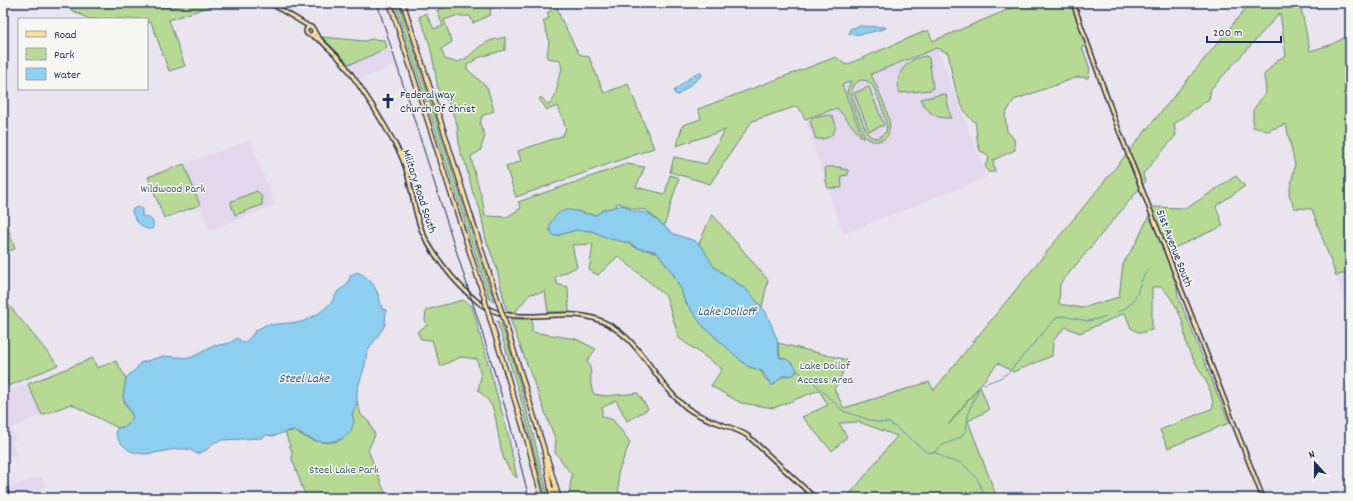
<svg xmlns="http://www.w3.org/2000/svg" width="1353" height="501" font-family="Dekko,sans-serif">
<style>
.built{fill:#e2d7ed}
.green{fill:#b6d993;stroke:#688478;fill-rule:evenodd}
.water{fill:#8eceef;stroke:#608eb5}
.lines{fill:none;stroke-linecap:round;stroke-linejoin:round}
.stream{stroke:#608eb5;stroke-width:1}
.major-casing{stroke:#1b2f5e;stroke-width:6}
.highway-casing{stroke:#1b2f5e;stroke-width:6}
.major{stroke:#fedd96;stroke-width:3}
.highway{stroke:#fedd96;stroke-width:3.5}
.tram{stroke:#1b2f5e;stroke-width:1}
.highway-bridge-casing{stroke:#1b2f5e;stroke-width:6;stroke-linecap:butt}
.highway-bridge{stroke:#fedd96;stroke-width:3.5}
.labels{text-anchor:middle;stroke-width:3;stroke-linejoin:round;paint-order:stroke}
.poi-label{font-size:12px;fill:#1b2f5e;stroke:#f6f6f2;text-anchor:start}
.park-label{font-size:12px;fill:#425a6b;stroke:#f6f6f2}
.street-label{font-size:12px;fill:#1b2f5e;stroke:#f6f6f2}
.water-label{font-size:13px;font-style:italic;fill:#385782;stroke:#f6f6f2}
</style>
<rect width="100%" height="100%" fill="#eae4ef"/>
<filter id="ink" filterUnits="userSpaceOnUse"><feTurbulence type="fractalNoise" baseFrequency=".025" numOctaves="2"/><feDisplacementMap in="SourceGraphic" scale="8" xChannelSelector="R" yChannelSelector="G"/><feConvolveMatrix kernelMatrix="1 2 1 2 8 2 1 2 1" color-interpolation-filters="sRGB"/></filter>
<g filter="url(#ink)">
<g class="built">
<polygon points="937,48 987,177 843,234 805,119 837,108 863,138 842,85"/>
<polygon points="390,49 395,65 358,80 347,65"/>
<polygon points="250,140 275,205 210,230 184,164"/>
<polygon points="1350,271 1350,317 1336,276"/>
<polygon points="28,384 42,415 11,428 16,441 12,442 17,455 4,459 3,394"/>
<polygon points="37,477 38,479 42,477 45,486 38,489 41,498 11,498 9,488"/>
</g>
<g class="green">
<polygon points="58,3 150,3 171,8 186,3 207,3 208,7 169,20 185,66 169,71 151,22 147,23 147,19 89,19"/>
<polygon points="395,3 399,4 494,302 490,300"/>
<path d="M454,3H490L491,7L490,15L473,23L470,16H455L444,20L452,42L441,49L445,59C465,67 468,54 484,44C489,40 498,39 505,37V50L480,57L467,65V69L487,87L494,111L482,116L480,124L485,136L480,151L471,156C474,177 483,195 485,216L507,217L521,208L518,202L627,164L645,167L636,187L665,194L670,175L679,178L664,226L646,210L633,209L620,203L616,204L617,207L603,210L596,215C579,214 574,206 558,214L550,231L556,236L576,230L592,231L610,239L623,241L637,248L658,253L673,274L681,289L684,300L702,325L747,366L761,371L765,379L774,385C778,373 791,379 797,371C794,363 787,359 780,357L778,343L847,360L839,382L834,389L844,408L929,382L934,390L1250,3H1300L1310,51L1330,45L1350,35V271L1336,276L1312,209L1294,208L1289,194L1295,165L1286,124L1267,131L1253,127V110L1266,92L1264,75L1277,60L1286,56L1280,13L1211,89L1209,99L1174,124L1176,135L1143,174L1145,182L1060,284L1059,304L1082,308L1119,297L1123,264L1137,241L1153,207L1187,208L1236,176L1245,186L1216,206L1223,226L1172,249L1178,296L1229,423L1168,448L1160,430L1213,408C1213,383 1195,367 1187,346C1185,340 1185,333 1184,327C1180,312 1172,297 1161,287H1152V330L1140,333L1131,328L1125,313L1080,333L1065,327L1053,341L1052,356L1013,372L998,363L948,425L980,386L989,410L968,421L997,498H847L897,436L859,422L839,423L847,437L832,451L802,417L828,405L819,390L774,408L741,403L711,386L722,369L679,338L666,296L618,256L598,275L589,270L593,244L572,245L577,267L555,277L557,284L568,287L569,312H548L545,292L530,294L515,312H509L506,309L496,266L486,240L480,209L473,193L465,162L460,152L457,124L448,101L439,95C434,67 432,42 419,17L426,13L434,29L443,26L437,10Z"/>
<path d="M549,3H556L560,17L579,54L589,57L604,93L628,84L654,148L516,197L506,167L521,161L518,151L562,136L566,129L558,106L547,110L539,99L541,97L547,104H550C561,90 555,80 562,70L560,60L547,58L549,40L543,21L549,18L547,13L551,11Z"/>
<path d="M1024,3H1073L1088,45L1082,47L1090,69L1088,78L1078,77L1014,100L1005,115L1007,131L1014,139L1015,150L993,160L995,172H988L985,165L989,159L987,154L980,151C976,141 977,132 975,122C957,111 952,73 948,53L937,48L871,74C877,89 909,144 872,141L864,136L847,92L851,81L842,85L863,139L837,108L805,119L798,106L752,121L710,184L670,172L674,157L706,164L725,130L676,146L683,125L701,119L698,109L836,57L846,65L928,30L933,41ZM860,80C865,80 869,81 872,85C877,92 889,124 886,132L878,138L871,137L867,133L852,96V87Z"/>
<path d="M322,37L365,41L371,39L385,40L387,48C374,53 363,61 349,64Z"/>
<path d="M926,56L929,58L933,88L931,90L900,93C893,74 907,58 926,56Z"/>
<polygon points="869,87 884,125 869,131 854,93"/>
<path d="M943,94L946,95L951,118C936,119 927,113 921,99Z"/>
<path d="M830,115L833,117C840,131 831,140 816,139L810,121L812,118Z"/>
<polygon points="184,164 200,205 164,218 148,177"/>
<polygon points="825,167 841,167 841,169 848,170 848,175 841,176 842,188 828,188 826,181"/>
<polygon points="257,191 262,197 262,205 235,215 231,204 232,201"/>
<polygon points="712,214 768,280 762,307 742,286 714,267 699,244"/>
<path d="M6,223L15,249L6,252C3,244 0,231 6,223Z"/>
<polygon points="3,298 58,365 9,386 3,366"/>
<path d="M463,300L472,306L508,434L517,478C496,460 501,430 492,406L488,400L478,390L481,376L477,359L461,357L440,366L432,340L421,339L417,332L427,325L425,320L426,310Z"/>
<path d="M510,319H532V332L576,339L596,349L587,361C595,373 587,382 594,394L606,396L638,393L648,409L627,421L616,400L602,408V416L613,420L630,442L618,473L619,493L607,498H568L572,475L555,452L556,441Z"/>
<path d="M497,321L501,323C520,380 535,439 548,498H546L520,396Z"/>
<polygon points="93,358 97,368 116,361 126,378 123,397 125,404 133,417 127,426 118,428 71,404 42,415 28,384"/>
<path d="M357,401L361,415L369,422L375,435L368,450L387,498H306L292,459V452L285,432L296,431C305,440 329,446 340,440C346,437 350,427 354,422L352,414Z"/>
</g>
<g class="water">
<path d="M859,26L885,27L886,28C878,31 857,36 849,34L850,29Z"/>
<polygon points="699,72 702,74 700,77 678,95 675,94 674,91 693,75"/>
<path d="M623,205L633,211L648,213L674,234L695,241L703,248L714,267L748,291L766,312L777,339L779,355L780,358C787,358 794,363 797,370L794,375L782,376L772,386L762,371L747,366L702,325L684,300L681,289L673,274L656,251L637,248L630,243L610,239L592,231L576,230L556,236H554C550,232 548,227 551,222C564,200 578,215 596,215L603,210Z"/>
<path d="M137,207L142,209V216C149,217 156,220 152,229C143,231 132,218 132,210Z"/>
<path d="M357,272C373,278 379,293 382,309L386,310L385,325L367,352L365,365L357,391V403L352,414L354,422L350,433L342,439L329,442L316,441L292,430L274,436L267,435L261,438L223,440L215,442L206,450L197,454C193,452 191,449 186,449C165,447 139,464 122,444C118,440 115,435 116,430L118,428L127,426L133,417L123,397L126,378L138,367L140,363L163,356L190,358L214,346L230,343L237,338L244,343L252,336L254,332L265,325L302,322L318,314L331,303L338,291L346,286L351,275Z"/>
</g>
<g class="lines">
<g class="stream">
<path d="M1118,312C1144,300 1133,288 1149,268"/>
<polyline points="797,371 812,381 843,411 876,422 890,423 928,453 935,452 948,460 962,463 977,478 986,498"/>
<polyline points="984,384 1000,378 1009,372 1057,317 1062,316 1088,321 1106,317"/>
<polyline points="935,452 939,447 961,437 966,430 969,410 979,389"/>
</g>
<g class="major-casing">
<g id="major">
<polyline points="270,3 310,27"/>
<polyline points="1073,3 1118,128 1263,498"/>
<circle cx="310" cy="31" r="4"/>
<path d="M314,31C321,44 335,52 344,64C363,90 381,118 396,146C410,169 411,197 419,223C427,249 456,285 478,302C511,329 555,307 593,318C639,331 652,381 687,408C705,422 729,424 748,436L815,498"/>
<polyline points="311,35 321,41"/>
<polyline points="3,473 7,498"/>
</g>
</g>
<g class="highway-casing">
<g id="highway">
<polyline points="390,3 484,297"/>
<polyline points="403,3 499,304"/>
<polyline points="490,319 527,440 542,498"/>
<polyline points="506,325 544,449 552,498"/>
<polyline points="547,457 559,498"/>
<polyline points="553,489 555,498"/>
</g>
</g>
<use href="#major" class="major"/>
<use href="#highway" class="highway"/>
<polyline class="tram" points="377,3 483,335 509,420 529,498"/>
<g class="highway-bridge-casing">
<g id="highway-bridge">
<polyline points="484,297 490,319"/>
<polyline points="499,304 506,325"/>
</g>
</g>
<use href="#highway-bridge" class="highway-bridge"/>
</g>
</g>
<defs>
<g id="church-bare" transform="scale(1.2)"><path d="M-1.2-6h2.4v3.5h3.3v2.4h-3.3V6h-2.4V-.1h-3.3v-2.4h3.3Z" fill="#1b2f5e" stroke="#f6f6f2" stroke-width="2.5" paint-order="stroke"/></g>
</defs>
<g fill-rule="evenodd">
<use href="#church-bare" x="388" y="101"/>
</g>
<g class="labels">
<g class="poi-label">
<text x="400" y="98">Federal Way<tspan x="400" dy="14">Church Of Christ</tspan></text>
</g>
<g class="park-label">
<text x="173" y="192">Wildwood Park</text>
<text x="825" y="369">Lake Dollof<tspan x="825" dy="14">Access Area</tspan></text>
<text x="344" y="473">Steel Lake Park</text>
</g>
<g class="street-label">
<text transform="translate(420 191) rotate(72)" y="4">Military Road South</text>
<text transform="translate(1175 248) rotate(69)" y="4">51st Avenue South</text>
</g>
<g class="water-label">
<text x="727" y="315">Lake Dolloff</text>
<text x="304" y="382">Steel Lake</text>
</g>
</g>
<rect width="1353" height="501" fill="none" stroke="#f6f6f2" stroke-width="16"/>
<rect x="8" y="8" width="1337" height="485" fill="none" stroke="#1b2f5e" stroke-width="1.5" filter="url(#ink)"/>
<rect x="18" y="18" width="130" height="72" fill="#f6f6f2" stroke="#9ea6b7"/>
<rect x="26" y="31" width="20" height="6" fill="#fedd96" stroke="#9ea6b7"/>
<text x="54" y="38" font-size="12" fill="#1b2f5e">Road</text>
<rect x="26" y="48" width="20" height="12" fill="#b6d993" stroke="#9ea6b7"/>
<text x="54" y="58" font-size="12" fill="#1b2f5e">Park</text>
<rect x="26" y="68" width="20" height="12" fill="#8eceef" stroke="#9ea6b7"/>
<text x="54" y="78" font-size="12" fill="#1b2f5e">Water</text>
<g transform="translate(1315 463) rotate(339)" stroke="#f6f6f2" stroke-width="3" paint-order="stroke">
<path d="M0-3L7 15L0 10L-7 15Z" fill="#1b2f5e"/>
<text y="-6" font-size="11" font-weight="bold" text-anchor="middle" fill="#1b2f5e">N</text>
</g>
<path d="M1207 36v6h74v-6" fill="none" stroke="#1b2f5e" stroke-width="2"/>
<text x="1213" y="36" font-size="12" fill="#1b2f5e" stroke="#f6f6f2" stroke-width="3" paint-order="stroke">200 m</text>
</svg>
